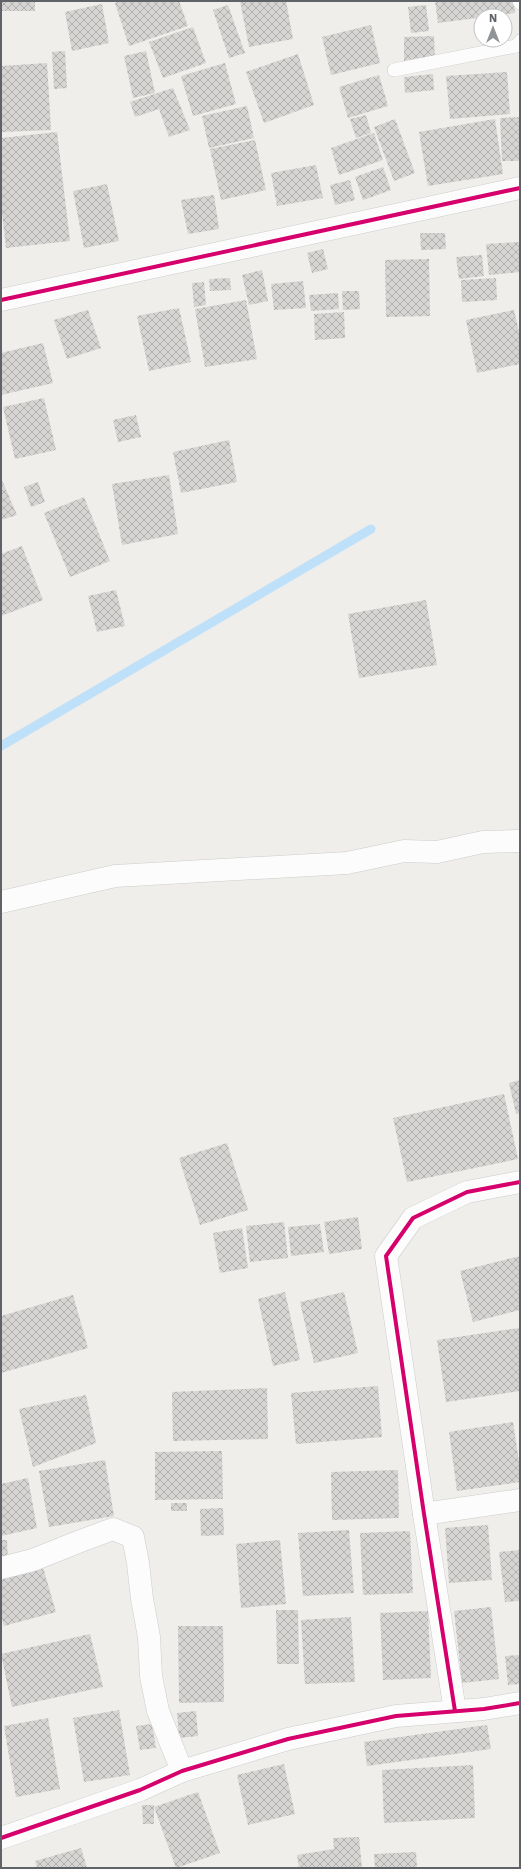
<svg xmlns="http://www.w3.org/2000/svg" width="521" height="1869" font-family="'Work Sans',sans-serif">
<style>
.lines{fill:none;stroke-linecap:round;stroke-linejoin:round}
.stream{stroke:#bfe0f9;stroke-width:9}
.building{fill:url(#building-cross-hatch)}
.service-casing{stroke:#cbcccc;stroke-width:14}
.minor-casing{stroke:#cbcccc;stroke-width:23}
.service{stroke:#fdfcfc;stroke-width:13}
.minor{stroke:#fdfcfc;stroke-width:22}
.cycleway-casing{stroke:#fff;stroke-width:6}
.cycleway{stroke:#d6006c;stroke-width:4}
</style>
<defs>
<pattern id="building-cross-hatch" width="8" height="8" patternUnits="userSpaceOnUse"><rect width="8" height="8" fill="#d6d5d3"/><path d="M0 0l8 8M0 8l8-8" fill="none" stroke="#b1b0af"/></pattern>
</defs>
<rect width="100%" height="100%" fill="#efeeea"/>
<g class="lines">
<polyline class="stream" points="1,746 371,529"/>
</g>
<g class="building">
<rect x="1" y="1" width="34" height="10"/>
<polygon points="120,1 179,1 188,26 129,46 115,3"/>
<polygon points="240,1 286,1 293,39 249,47"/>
<polygon points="435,1 514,1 515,13 438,23"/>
<polygon points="102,4 109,43 72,51 65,12"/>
<polygon points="228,5 245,53 229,58 213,10"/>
<polygon points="426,5 429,31 411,33 408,7"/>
<polygon points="371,25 380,63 331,75 322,37"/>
<polygon points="193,27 206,63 163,78 149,42"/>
<polygon points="434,36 435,60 404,61 404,37"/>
<polygon points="65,51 67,88 54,89 52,52"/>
<polygon points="146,51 155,93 133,98 124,56"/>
<polygon points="298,54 314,105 264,123 246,72"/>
<polygon points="47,63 51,130 2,132 1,66"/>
<polygon points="225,63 236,104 193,116 181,76"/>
<polygon points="507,72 510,114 450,119 446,76"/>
<polygon points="433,74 434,90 405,93 404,77"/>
<polygon points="379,75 388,106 348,118 339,87"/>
<polygon points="173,88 190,130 169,137 159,109 135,117 130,102"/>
<polygon points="247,106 254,138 209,148 202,116"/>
<polygon points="366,115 371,133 356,138 350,119"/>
<polygon points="520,117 520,161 502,161 500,118"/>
<polygon points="395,119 415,173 394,181 374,127"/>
<polygon points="495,119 503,174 428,186 419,132"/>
<polygon points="57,132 70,241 6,248 1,204 1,138"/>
<polygon points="374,133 383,160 339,175 331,148"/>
<polygon points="255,140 266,190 221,200 210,149"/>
<polygon points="316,165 323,198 277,206 271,173"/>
<polygon points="383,167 391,190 363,200 355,177"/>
<polygon points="350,180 355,200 335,205 330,185"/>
<polygon points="107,184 119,241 84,248 73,191"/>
<polygon points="214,195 219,229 188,234 181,200"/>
<polygon points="420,233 445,233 446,249 421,250"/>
<polygon points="519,242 520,272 489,275 486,244"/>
<polygon points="323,249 328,269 312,273 307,253"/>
<polygon points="482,255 484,276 459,279 456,257"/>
<polygon points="429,259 430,316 386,317 385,260"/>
<polygon points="262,270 268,301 249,305 242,275"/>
<polygon points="230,278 231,290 210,291 209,279"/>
<polygon points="496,278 497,300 462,302 461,280"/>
<polygon points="303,281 306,308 274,310 271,284"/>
<polygon points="204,282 206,305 194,307 192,283"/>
<polygon points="342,291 359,291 360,309 343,310"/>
<polygon points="338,293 339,309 311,311 309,295"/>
<polygon points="246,300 257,359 205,367 195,309"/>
<polygon points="179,308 191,362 149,371 137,316"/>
<polygon points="88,310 101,348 67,359 54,320"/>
<polygon points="514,310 520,336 520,364 477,373 466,320"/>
<polygon points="344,312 345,338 315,340 314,314"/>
<polygon points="43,343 53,383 1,395 1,353"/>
<polygon points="44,398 56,450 15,459 3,407"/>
<polygon points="136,415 141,437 118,442 113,420"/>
<polygon points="229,440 237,482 181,493 173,452"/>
<polygon points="169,475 178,534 122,545 112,484"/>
<polygon points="1,478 17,515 1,520"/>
<polygon points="38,482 45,502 31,507 24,487"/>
<polygon points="84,497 110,561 70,577 44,513"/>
<polygon points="22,546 43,600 1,616 1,554"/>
<polygon points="116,590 125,626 97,632 88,596"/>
<polygon points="426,600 437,665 359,678 348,614"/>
<polygon points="520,1080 520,1113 516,1114 509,1083"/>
<polygon points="504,1094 518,1159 407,1182 393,1118"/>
<polygon points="227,1143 248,1210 200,1225 179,1158"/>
<polygon points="358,1217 362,1249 329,1254 324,1222"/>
<polygon points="284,1222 288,1258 250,1262 246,1226"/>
<polygon points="320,1224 324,1252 291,1256 288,1227"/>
<polygon points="242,1228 248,1268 220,1273 213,1233"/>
<polygon points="520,1256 520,1310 473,1322 460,1271"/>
<polygon points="285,1292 300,1360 273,1366 258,1299"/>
<polygon points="344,1292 358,1353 314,1363 300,1302"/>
<polygon points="73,1295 88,1348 1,1373 1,1316"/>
<polygon points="519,1328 520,1391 446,1402 437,1340"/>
<polygon points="378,1386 382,1437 296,1444 291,1393"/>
<polygon points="267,1388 268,1439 173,1441 172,1392"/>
<polygon points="86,1395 96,1443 33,1467 19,1409"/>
<polygon points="513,1422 520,1468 520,1482 457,1491 449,1432"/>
<polygon points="222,1451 223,1499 155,1500 155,1452"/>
<polygon points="105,1460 114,1516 49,1527 39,1471"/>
<polygon points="398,1470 399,1518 332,1520 331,1472"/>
<polygon points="28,1478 37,1528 1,1536 1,1484"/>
<rect x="171" y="1503" width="16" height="8"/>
<polygon points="223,1508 224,1535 201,1536 200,1509"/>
<polygon points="488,1525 492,1580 449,1583 445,1528"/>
<polygon points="349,1530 354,1593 303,1596 298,1533"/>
<polygon points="410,1531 413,1593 363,1595 360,1533"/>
<polygon points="1,1540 7,1540 8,1565 1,1566"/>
<polygon points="280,1540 286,1604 241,1608 236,1544"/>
<polygon points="520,1550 520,1601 505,1602 499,1552"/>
<polygon points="42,1564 56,1612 4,1626 1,1615 1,1576"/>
<polygon points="491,1607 499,1679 462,1683 454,1611"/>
<polygon points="276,1610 298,1610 299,1664 277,1664"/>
<polygon points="428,1611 431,1678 383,1680 380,1613"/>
<polygon points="351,1617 355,1682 305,1684 301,1620"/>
<polygon points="178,1626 223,1626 224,1702 179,1703"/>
<polygon points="90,1634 103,1687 12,1707 1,1654"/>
<polygon points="520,1655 520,1684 508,1685 505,1656"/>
<polygon points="119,1710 130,1775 84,1782 73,1718"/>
<polygon points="196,1711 198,1736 179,1738 177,1713"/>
<polygon points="48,1718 60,1789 16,1797 4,1726"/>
<polygon points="152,1724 156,1748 140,1750 136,1726"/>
<polygon points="487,1725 491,1749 367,1766 364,1742"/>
<polygon points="284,1764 295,1814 248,1825 237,1775"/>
<polygon points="473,1765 475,1818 384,1823 382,1770"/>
<polygon points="198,1792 220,1853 176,1868 154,1807"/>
<polygon points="142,1805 154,1805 154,1824 143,1824"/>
<polygon points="359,1837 362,1868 299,1868 297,1855 334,1849 333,1838"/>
<polygon points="81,1848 87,1868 37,1868 35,1861"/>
<polygon points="416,1852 417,1868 375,1868 374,1854"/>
</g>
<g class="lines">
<g class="service-casing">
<g id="service">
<polyline points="519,1 520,3"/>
<polyline points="394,70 516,46 520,41"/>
</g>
</g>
<g class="minor-casing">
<g id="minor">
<polyline points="1,300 520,188"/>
<polyline points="1,902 115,876 347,863 404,851 437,852 483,842 520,841"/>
<polyline points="424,1514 520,1500"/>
<polyline points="1,1568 33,1560 78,1542 113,1529 133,1537 138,1563 142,1599 149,1637 151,1676 158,1711 182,1771"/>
<polyline points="455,1711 424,1514 386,1256 413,1218 467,1192 520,1182"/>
<polyline points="1,1838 140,1790 182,1771 288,1739 396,1716 484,1709 520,1703"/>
</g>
</g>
<use href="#service" class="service"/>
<use href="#minor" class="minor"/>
<g class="cycleway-casing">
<g id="cycleway">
<polyline points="1,300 520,188"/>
<polyline points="455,1711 424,1514 386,1256 413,1218 467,1192 520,1182"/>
<polyline points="1,1838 140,1790 182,1771 288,1739 396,1716 484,1709 520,1703"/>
</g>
</g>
<use href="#cycleway" class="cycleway"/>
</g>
<rect width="521" height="1869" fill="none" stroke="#5f6368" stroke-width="4"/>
<g transform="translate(493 28)"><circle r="19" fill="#ffffff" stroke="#bfc1c3"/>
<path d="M0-3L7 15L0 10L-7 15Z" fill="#919496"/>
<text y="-6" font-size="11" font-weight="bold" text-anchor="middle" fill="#5f6368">N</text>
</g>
</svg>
